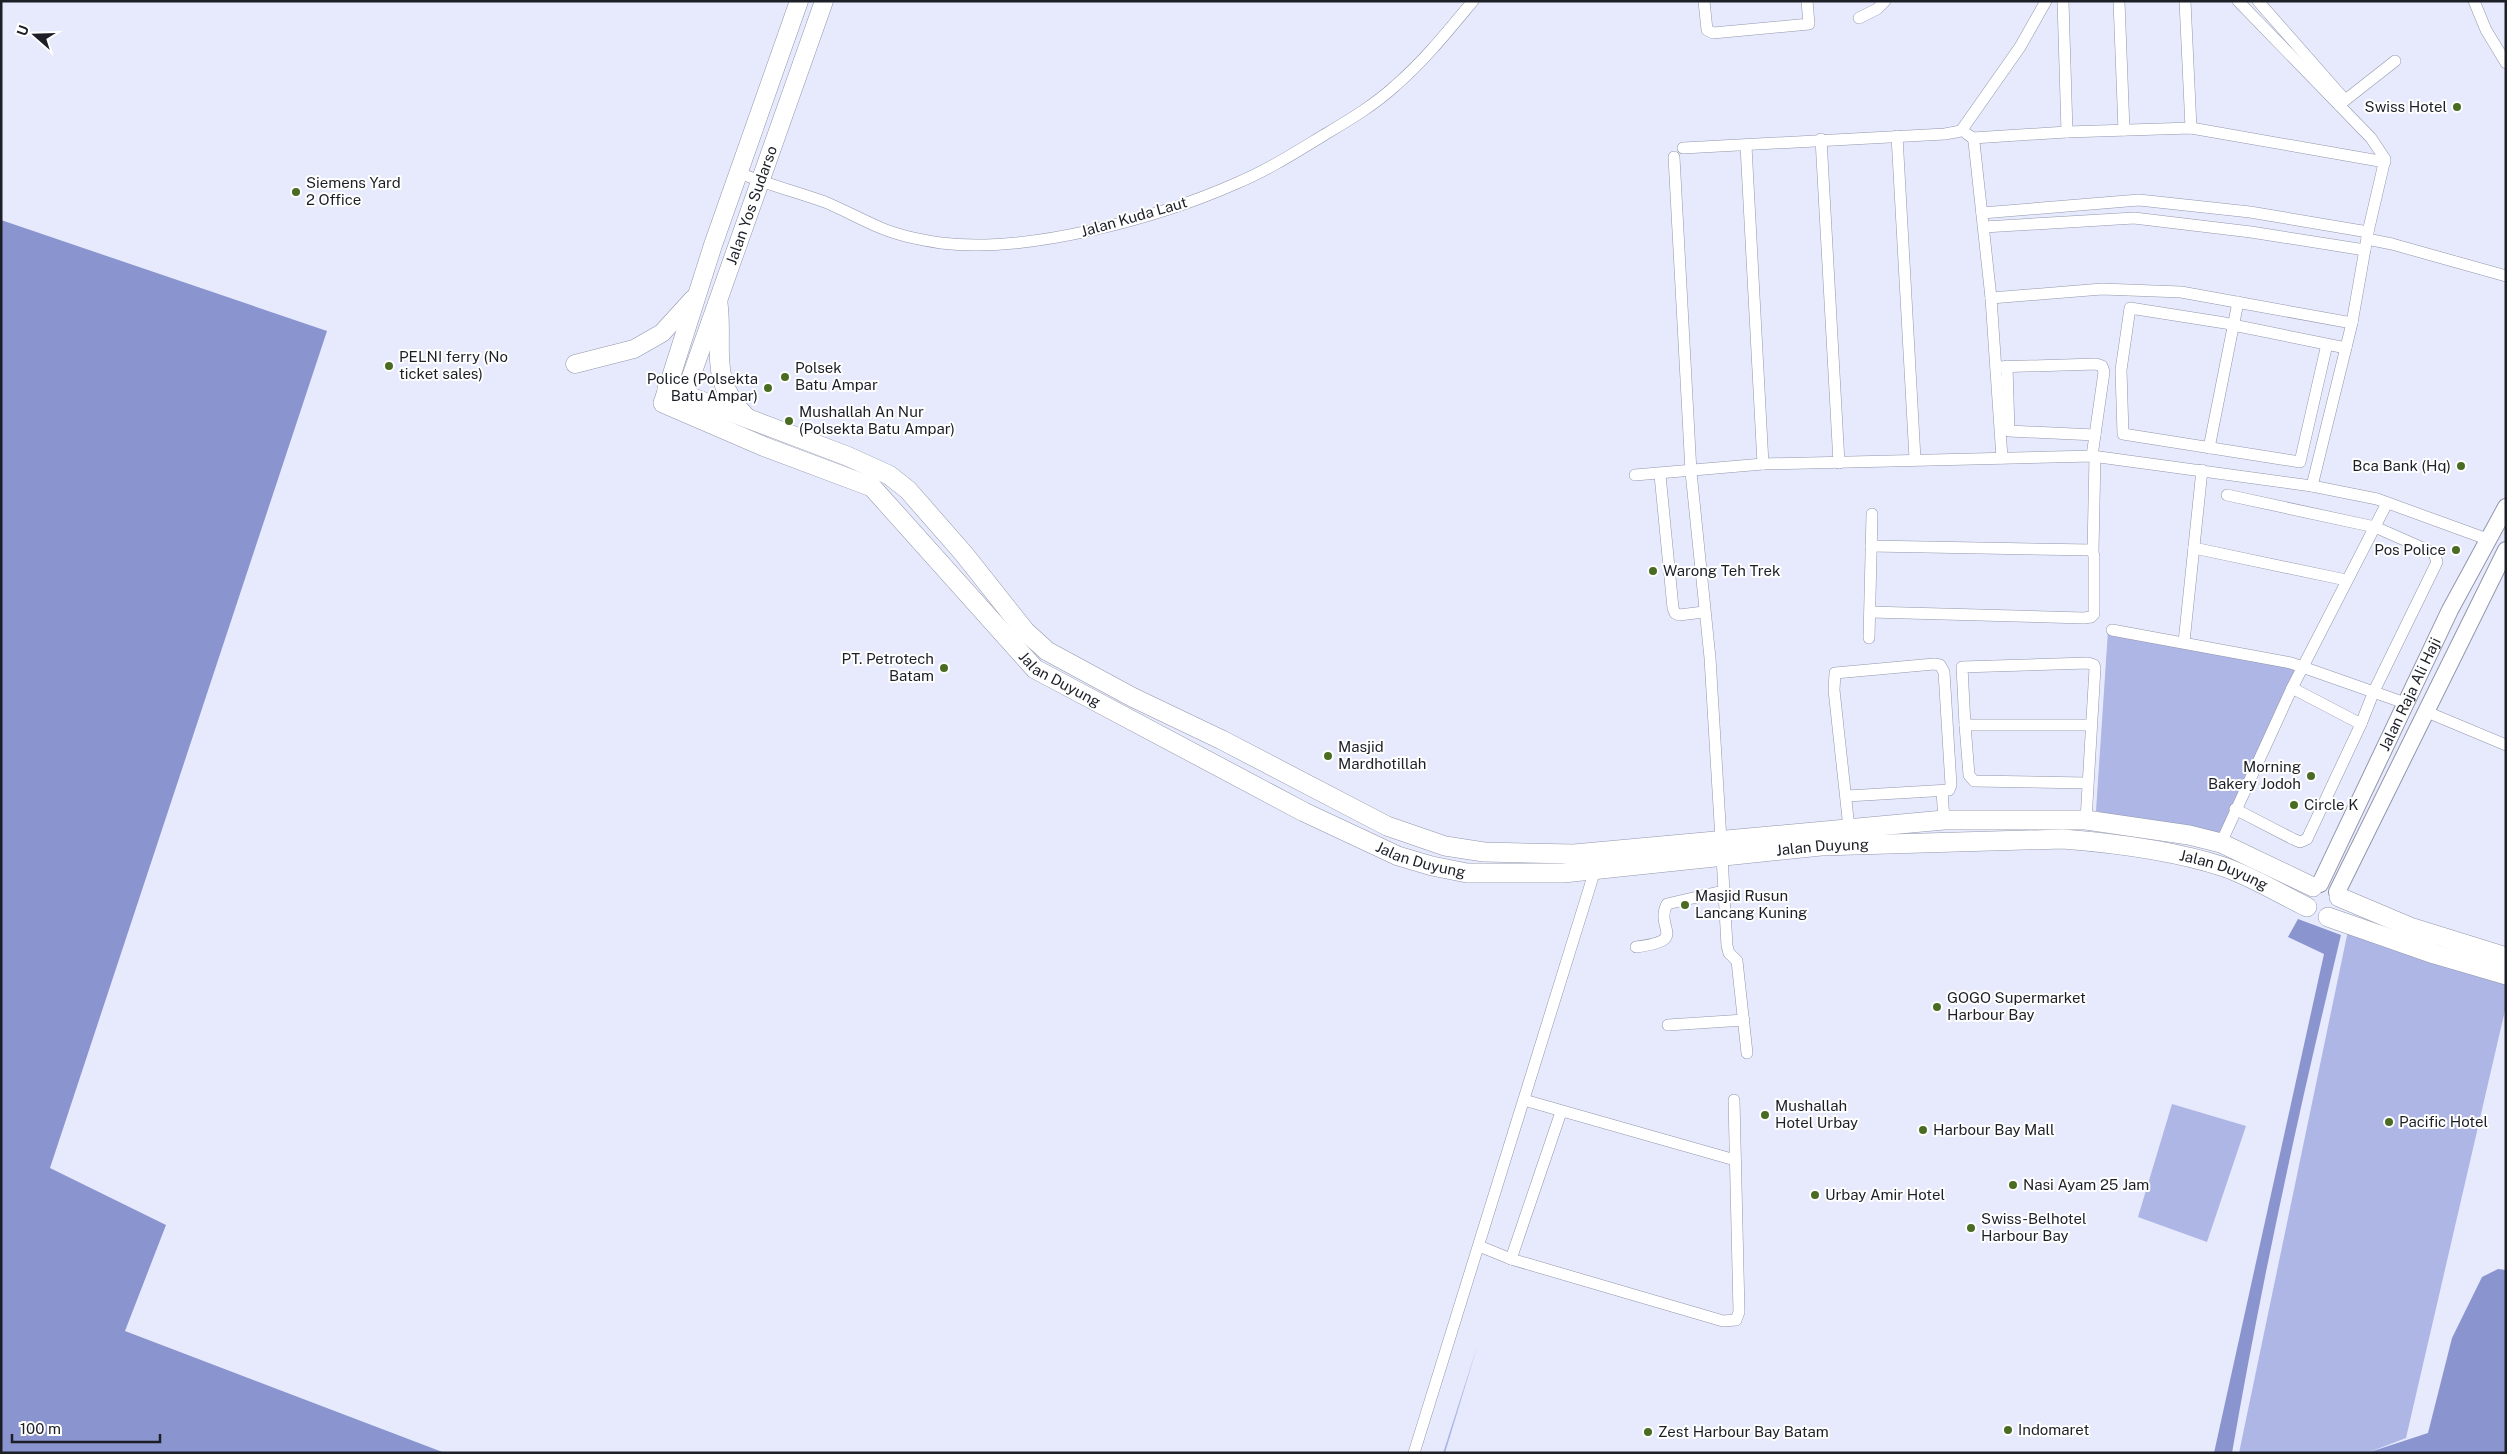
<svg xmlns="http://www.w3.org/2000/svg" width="2507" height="1454" font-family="'Public Sans',sans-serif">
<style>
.green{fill:#aeb6e6}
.water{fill:#8a94cf}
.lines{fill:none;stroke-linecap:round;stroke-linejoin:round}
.minor-casing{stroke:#9296ab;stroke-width:12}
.secondary-casing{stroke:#9296ab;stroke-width:18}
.primary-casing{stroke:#9296ab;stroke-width:19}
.trunk-casing{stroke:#9296ab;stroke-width:20}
.minor{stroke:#fff;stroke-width:11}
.secondary{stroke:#fff;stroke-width:16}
.primary{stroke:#fff;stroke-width:18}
.trunk{stroke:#fff;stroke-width:19}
.poi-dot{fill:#4a6b22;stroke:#fff;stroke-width:2}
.labels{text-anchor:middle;stroke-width:4;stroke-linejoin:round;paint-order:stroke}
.poi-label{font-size:15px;fill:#1d1f27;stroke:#fff;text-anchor:start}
.street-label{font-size:15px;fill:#1d1f27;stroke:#fff}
</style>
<rect width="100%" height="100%" fill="#e6eafc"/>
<g class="green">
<polygon points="2108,631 2300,667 2220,841 2096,811"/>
<polygon points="2350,921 2506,971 2506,1006 2406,1438 2367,1453 2239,1453"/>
<polygon points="2172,1104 2246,1126 2207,1242 2138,1217"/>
<polygon points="1478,1344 1445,1453 1443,1453"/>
</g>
<g class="water">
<polygon points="1,220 327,331 50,1168 166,1225 125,1331 445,1453 1,1453"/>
<path d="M2298,919L2341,935C2300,1106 2262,1279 2232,1453H2214L2324,954L2288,937Z"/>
<polygon points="2498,1269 2506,1270 2506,1453 2367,1453 2428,1433 2452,1338 2482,1277"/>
</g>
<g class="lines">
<g class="minor-casing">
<g id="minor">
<polyline points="1704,1 1707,30 1713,33 1809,24 1807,1"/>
<polyline points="2063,1 2067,132"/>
<polyline points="2119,1 2124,130"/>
<polyline points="2185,1 2191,128"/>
<polyline points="2238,1 2371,138 2385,159 2368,232 2352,323 2312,486"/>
<polyline points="2258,1 2345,100"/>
<polyline points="2474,1 2486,30 2506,63"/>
<polyline points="1859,18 1877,9 1885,1"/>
<polyline points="2339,105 2395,61"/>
<polyline points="1967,134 1973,138 1974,142 1991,298 2002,458"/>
<polyline points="1897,136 1915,459"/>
<polyline points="1973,138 2067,132 2191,128 2385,162"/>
<polyline points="1821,139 1839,463"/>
<polyline points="1746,146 1763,464"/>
<polyline points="1683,148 1945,134 1961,131 2020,47 2046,1"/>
<polyline points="1674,157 1691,472 1710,658 1721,840"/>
<path d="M739,173C767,184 796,192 825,202C844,210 862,220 881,228C900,236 921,240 941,243C1027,254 1158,218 1237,183C1268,170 1296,152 1324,135C1349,120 1373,106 1395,86C1424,61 1448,31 1473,1"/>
<polyline points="1982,213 2139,200 2250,212 2368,232"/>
<polyline points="1984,227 2134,218 2251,232 2365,250"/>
<polyline points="2367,239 2392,244 2506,276"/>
<polyline points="1991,298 2102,289 2181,292 2352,323"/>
<polyline points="2327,344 2300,462 2123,434 2121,370 2130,308 2225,323 2233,325 2346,348"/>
<polyline points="2007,366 2009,431 2095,435"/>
<polyline points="1996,367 2096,364 2102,366 2104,372 2092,456"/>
<polyline points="2209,448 2238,302"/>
<polyline points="1635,475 1763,464 2092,456 2312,486 2377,499 2487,539"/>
<polyline points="1660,475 1673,608 1675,613 1679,615 1704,612"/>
<polyline points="2227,495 2375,527 2434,553 2437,562 2374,691 2361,724 2307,839 2300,842 2293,839 2235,809"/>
<polyline points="2194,548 2346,580"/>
<polyline points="2093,551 2095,456"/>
<polyline points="1870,612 2084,618 2091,617 2094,614 2094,556 2092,550 1871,546"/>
<polyline points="2112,630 2291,663 2405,703"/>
<polyline points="1869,638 1872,514"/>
<polyline points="2184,642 2202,470"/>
<polyline points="2292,688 2361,724"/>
<polyline points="2427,712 2506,745"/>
<polyline points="1965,725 1969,775 1974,781 2087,783"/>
<polyline points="1942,791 1944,820"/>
<polyline points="1847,796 1949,790 1951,785 1944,672 1940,665 1934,664 1835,673 1834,690 1849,828"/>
<polyline points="2086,820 2095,668 2094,665 2088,663 1962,667 1965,725 2092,725"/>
<polyline points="2221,843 2292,688 2387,503"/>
<polyline points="1722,856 1727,946 1729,953 1737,961 1747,1053"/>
<path d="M1636,947C1690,940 1654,929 1667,904L1723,891"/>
<polyline points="1668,1025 1744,1020"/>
<polyline points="1524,1100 1735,1160"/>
<polyline points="1479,1246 1511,1259 1723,1321 1736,1320 1739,1312 1734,1100"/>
<polyline points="1511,1259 1561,1112"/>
<polyline points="1414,1453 1595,870"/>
</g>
</g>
<g class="secondary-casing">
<g id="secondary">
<path id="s1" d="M2320,884L2450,610L2506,507"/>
<polyline points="2337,892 2506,550"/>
</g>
</g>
<g class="primary-casing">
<g id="primary">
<polyline points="575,364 634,349 662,333 693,299"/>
<polyline points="663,402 713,245 799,1"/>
<path id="s2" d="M680,408L824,1"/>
</g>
</g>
<g class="trunk-casing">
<g id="trunk">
<path d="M718,303C724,350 707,379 747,418"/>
<polyline points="667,388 847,456 889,475 908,490 964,554 1025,631 1047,651 1132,697 1222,740 1387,826 1445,846 1484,852 1574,854 1944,820 2086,820 2189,835 2221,843 2313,887"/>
<path id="s3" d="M663,403L765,447L872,487L1035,669L1304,812L1398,856L1432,866L1467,873H1563L1821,846L2063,839C2113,843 2176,851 2224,867C2253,877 2280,894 2307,907"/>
<polyline points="2339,897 2410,927 2506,957"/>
<polyline points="2328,917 2434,954 2506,975"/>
</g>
</g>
<use href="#minor" class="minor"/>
<use href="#secondary" class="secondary"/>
<use href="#primary" class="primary"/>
<use href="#trunk" class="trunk"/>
</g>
<g class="poi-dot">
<circle cx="2457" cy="107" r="5"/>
<circle cx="296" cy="192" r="5"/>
<circle cx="389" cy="366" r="5"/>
<circle cx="785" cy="377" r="5"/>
<circle cx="768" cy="388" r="5"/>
<circle cx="789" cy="421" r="5"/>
<circle cx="2461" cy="466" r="5"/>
<circle cx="2456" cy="550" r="5"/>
<circle cx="1653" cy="571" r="5"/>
<circle cx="944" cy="668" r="5"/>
<circle cx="1328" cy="756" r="5"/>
<circle cx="2311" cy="776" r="5"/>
<circle cx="2294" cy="805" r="5"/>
<circle cx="1685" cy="905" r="5"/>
<circle cx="1937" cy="1007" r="5"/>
<circle cx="1765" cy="1115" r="5"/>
<circle cx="2389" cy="1122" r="5"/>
<circle cx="1923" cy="1130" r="5"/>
<circle cx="2013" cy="1185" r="5"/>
<circle cx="1815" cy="1195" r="5"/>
<circle cx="1971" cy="1228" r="5"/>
<circle cx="2008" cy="1430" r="5"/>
<circle cx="1648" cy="1432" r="5"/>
</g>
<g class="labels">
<g class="poi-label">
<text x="2447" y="112" text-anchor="end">Swiss Hotel</text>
<text x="306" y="188">Siemens Yard<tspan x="306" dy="17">2 Office</tspan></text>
<text x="399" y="362">PELNI ferry (No<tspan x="399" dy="17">ticket sales)</tspan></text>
<text x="795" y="373">Polsek<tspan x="795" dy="17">Batu Ampar</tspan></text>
<text x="758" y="384" text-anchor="end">Police (Polsekta<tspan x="758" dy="17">Batu Ampar)</tspan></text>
<text x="799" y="417">Mushallah An Nur<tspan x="799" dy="17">(Polsekta Batu Ampar)</tspan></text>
<text x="2451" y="471" text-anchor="end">Bca Bank (Hq)</text>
<text x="2446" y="555" text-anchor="end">Pos Police</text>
<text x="1663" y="576">Warong Teh Trek</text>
<text x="934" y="664" text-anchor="end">PT. Petrotech<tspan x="934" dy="17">Batam</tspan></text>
<text x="1338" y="752">Masjid<tspan x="1338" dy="17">Mardhotillah</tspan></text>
<text x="2301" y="772" text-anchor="end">Morning<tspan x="2301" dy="17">Bakery Jodoh</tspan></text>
<text x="2304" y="810">Circle K</text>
<text x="1695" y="901">Masjid Rusun<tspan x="1695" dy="17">Lancang Kuning</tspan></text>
<text x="1947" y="1003">GOGO Supermarket<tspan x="1947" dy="17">Harbour Bay</tspan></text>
<text x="1775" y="1111">Mushallah<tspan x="1775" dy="17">Hotel Urbay</tspan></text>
<text x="2399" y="1127">Pacific Hotel</text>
<text x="1933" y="1135">Harbour Bay Mall</text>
<text x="2023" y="1190">Nasi Ayam 25 Jam</text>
<text x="1825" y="1200">Urbay Amir Hotel</text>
<text x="1981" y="1224">Swiss-Belhotel<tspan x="1981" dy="17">Harbour Bay</tspan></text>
<text x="2018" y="1435">Indomaret</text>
<text x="1658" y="1437">Zest Harbour Bay Batam</text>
</g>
<g class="street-label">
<text dy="5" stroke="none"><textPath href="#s2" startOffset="215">Jalan Yos Sudarso</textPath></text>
<text transform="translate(1134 217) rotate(-16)" y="5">Jalan Kuda Laut</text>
<text dy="5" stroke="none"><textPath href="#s3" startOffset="496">Jalan Duyung</textPath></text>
<text dy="5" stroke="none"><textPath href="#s1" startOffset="210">Jalan Raja Ali Haji</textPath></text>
<text dy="5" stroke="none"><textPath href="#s3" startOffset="1306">Jalan Duyung</textPath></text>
<text dy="5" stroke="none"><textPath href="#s3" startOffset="901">Jalan Duyung</textPath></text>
<text dy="5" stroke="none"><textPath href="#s3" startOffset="1711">Jalan Duyung</textPath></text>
</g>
</g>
<rect width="2507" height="1454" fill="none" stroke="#1d1f27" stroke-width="5"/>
<g transform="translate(35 35) rotate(290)" stroke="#ffffff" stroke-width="4" paint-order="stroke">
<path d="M0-4L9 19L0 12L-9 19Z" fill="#1d1f27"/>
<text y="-8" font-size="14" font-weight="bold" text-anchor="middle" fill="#1d1f27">U</text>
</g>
<path d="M12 1434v8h148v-8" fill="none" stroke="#1d1f27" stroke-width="2.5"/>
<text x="20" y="1434" font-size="15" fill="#1d1f27" stroke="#ffffff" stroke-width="4" paint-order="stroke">100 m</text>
</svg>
